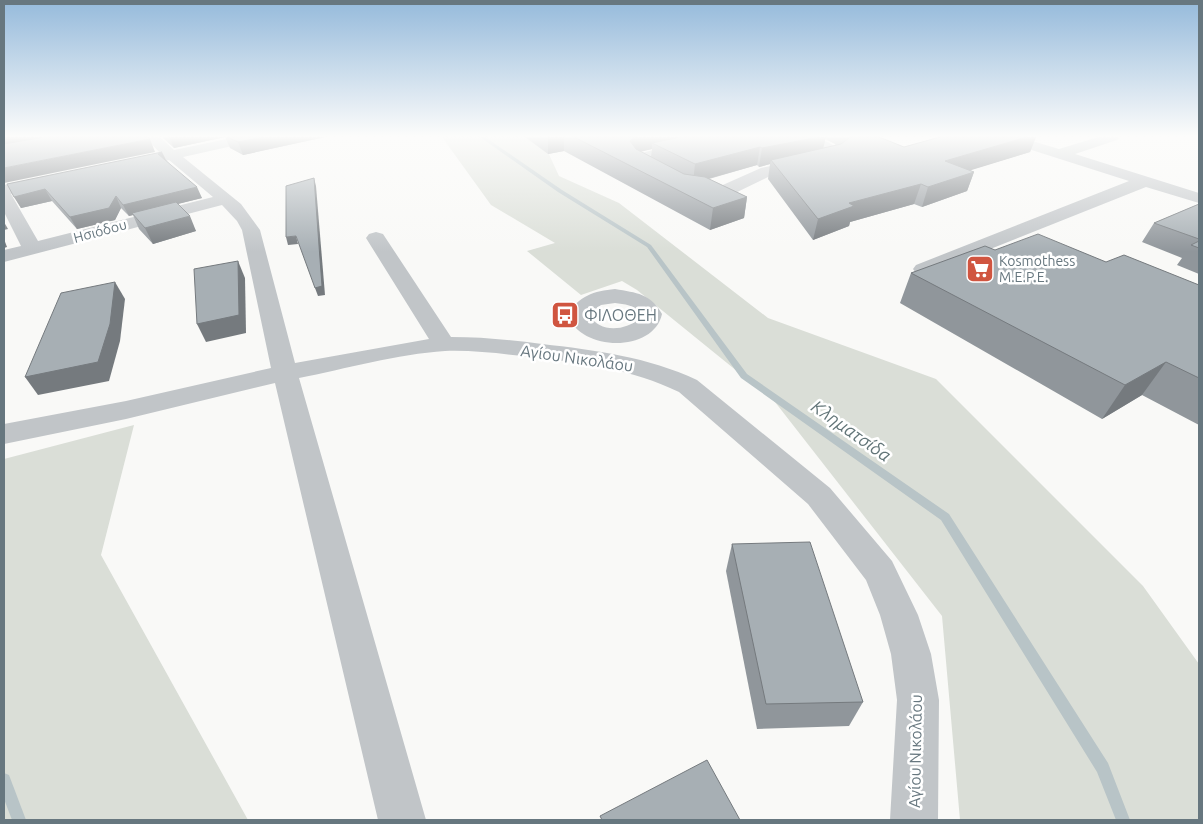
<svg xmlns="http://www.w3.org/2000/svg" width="1203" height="824" font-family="Ubuntu,sans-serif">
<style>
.green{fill:#daded7}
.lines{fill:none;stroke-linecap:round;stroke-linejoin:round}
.stream{fill:#b8c4c7;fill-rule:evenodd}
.minor{fill:#c1c5c8;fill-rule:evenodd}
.wall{fill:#90969b;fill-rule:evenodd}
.shaded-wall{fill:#757a7e}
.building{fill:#a7afb4;stroke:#757a7e}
.labels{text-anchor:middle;stroke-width:5;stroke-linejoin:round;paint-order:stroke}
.far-street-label{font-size:14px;fill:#67777f;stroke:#fff}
.far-poi-label{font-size:14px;fill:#67777f;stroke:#fff;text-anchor:start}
.poi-label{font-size:16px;fill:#67777f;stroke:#fff;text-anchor:start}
.street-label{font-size:16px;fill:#67777f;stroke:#fff}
.water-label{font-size:18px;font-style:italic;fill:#627578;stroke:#fff}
</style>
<rect width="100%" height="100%" fill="#f9f9f7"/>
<g class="green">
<polygon points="442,137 541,137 559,176 619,203 768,318 936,379 1143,586 1199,664 1199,820 960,820 942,616 775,402 637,290 622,281 581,295 527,251 555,243 491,205"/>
<polygon points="134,425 101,555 248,820 4,820 4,459"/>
</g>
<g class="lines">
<g class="stream">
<polygon points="480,137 485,137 562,190 651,245 747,374 949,514 1108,763 1130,820 1116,820 1097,772 941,520 741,378 647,247 558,192"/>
<polygon points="4,773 9,775 26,820 12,820 4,799"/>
</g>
<g class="minor">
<path d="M145,137H160L174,150L236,137H261L259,140L183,157L241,204L260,230L295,363L429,339L366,238L369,234L376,232L383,234L451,337C482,337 512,340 542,344C595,350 648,357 697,380L830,488L892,561L918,615L931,654L939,700L938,820H890L897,700L891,654L880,615L866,580L808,504L679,392C632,369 583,363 532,357C503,354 474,350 445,351C398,354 345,369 299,378L426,820H378L275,383L126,419L4,444V424L126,401L271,368L242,230L237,221L222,205L4,262V250L21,246L4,212V185L46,176L52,178L54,181L52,184L11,194L38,241L213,197L169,160L159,163L154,161L151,158L154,155L160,153Z"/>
<path d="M708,137H732L730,140L651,159L648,162L693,185L716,188L761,168L828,154L797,140L795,137C814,137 832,139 843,155L836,161L772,175L731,195L716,198L683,193L637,168L631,161L641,153Z"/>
<polygon points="998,137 1019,137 1059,149 1098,137 1119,137 1117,140 1075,154 1199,193 1199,203 1146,187 930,273 923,275 916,273 913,269 916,265 1129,181 1000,140"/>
<path d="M615,289C637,293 650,293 662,314C654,353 580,352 568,315C578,296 594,291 615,289ZM615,303C624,304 635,305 640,314L638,319C626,331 598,333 590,315L593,311L601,305Z"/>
</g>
</g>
<g class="wall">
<polygon points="162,137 325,137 243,155 230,148 225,137 174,148"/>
<path d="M525,137H879L904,147L940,137H1036L1030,152L970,170L974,172L967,191L922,207L914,204L850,222L849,226L813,240L768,179L770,164L759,167L757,165L709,179L747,197L744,218L710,230L564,151L548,154ZM825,139L835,144L836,146L823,148ZM652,149L651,157L640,151L647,150Z"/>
<polygon points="166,160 202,198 177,204 196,231 153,244 139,229 133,215 129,216 121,208 115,220 77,229 52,201 21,208 7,184"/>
<polygon points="1199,204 1199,274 1177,265 1182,258 1142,242 1154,223"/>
<polygon points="995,250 1106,262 1199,285 1199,425 1142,395 1102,419 900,303 911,273"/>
<polygon points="732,544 863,702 849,726 757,729 726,571"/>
</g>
<g class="shaded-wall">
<polygon points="4,137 55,137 4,147"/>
<polygon points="169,137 225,137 174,148"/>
<polygon points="264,137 325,137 243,155 238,142"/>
<polygon points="548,137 564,137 564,151 548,154"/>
<polygon points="635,137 683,137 652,143 652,149 640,152 629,161 630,141"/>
<polygon points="819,137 826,137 822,153 771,160 770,164 759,167 762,148"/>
<polygon points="1027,137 1036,137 1030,152 939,180 945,161"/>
<polygon points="150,139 155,152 4,183 4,168"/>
<polygon points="760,147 757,165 693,183 695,164"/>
<polygon points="162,152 167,162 158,154"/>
<polygon points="974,172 967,191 922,207 928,187"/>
<polygon points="314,178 316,186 325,295 318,296 315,288"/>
<polygon points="921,184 914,204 850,222 849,226 813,240 818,219 849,203"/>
<polygon points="197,187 202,198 134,215 132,213 133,215 129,216 123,205"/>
<polygon points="45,189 52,201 21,208 14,197"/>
<polygon points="116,196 121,208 115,220 77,229 70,217"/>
<polygon points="747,197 744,218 710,230 713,208"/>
<polygon points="190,216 196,231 153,244 145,228"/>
<polygon points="4,222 8,229 4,230"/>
<polygon points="296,236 298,244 288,245 286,237"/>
<polygon points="4,239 7,247 4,248"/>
<polygon points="238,261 245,278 246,333 206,342 197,324"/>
<polygon points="115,282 125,299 120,341 109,381 38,395 25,377"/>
<polygon points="1166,362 1142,395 1102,419 1125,385"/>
</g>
<g class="building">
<polygon points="44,137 148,137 150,139 4,168 4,144"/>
<polygon points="227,137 264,137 238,142"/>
<polygon points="574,137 635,137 630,141 636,149 684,174 705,177 747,197 713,208"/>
<polygon points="680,137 819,137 762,148 760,147 695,164 652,143"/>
<polygon points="849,137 879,137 904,147 940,137 1027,137 945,161 974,172 928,187 921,184 849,203 854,206 818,219 771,160 841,144 849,138"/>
<polygon points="162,152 158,154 197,187 123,205 116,196 109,208 70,217 45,189 14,197 7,184"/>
<polygon points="314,178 322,286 315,288 296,236 286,237 286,186"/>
<polygon points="176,202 190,216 145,228 132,213"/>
<polygon points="1199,204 1199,239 1154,223"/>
<polygon points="1038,234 1106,262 1124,255 1199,285 1199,378 1166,362 1125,385 911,273 985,246 995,250"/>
<polygon points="1199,241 1199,248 1191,245"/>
<polygon points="238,261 239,315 197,324 194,269"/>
<polygon points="115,282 110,324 98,362 25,377 61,293"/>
<polygon points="810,542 863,702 766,704 732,544"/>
<polygon points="707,760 740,820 602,820 600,816"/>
</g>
<linearGradient id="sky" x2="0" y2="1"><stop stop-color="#95badb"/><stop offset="0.54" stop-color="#fcfcfb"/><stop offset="1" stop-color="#fcfcfb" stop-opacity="0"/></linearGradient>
<rect width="1203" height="252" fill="url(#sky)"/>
<defs>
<g id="supermarket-square" transform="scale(1.4375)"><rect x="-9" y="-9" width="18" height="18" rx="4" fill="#d05540" stroke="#fff"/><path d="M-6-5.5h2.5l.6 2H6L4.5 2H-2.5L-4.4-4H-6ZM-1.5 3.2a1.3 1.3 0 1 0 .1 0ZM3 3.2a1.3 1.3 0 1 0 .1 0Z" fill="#fff"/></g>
<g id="bus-square" transform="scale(1.4375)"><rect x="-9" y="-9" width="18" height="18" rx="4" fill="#d05540" stroke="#fff"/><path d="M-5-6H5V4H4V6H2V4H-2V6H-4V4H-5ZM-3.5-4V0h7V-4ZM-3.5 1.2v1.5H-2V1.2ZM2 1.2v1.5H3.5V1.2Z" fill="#fff"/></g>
</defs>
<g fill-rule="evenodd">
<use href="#supermarket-square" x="980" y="269"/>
<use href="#bus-square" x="565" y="315"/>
</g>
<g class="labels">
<g class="far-street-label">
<text transform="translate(100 231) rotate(-15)" y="5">Ησιόδου</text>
</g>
<g class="far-poi-label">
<text x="999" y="266">Kosmothess<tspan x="999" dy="16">M.E.P.E.</tspan></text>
</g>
<g class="poi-label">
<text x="584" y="321">ΦΙΛΟΘΕΗ</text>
</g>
<g class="street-label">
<text transform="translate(577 358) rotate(8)" y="6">Αγίου Νικολάου</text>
<text transform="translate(915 751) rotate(-89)" y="6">Αγίου Νικολάου</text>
</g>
<g class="water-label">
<text transform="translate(851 431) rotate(35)" y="6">Κληματσίδα</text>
</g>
</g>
<rect width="1203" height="824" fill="none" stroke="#67777f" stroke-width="10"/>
</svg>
